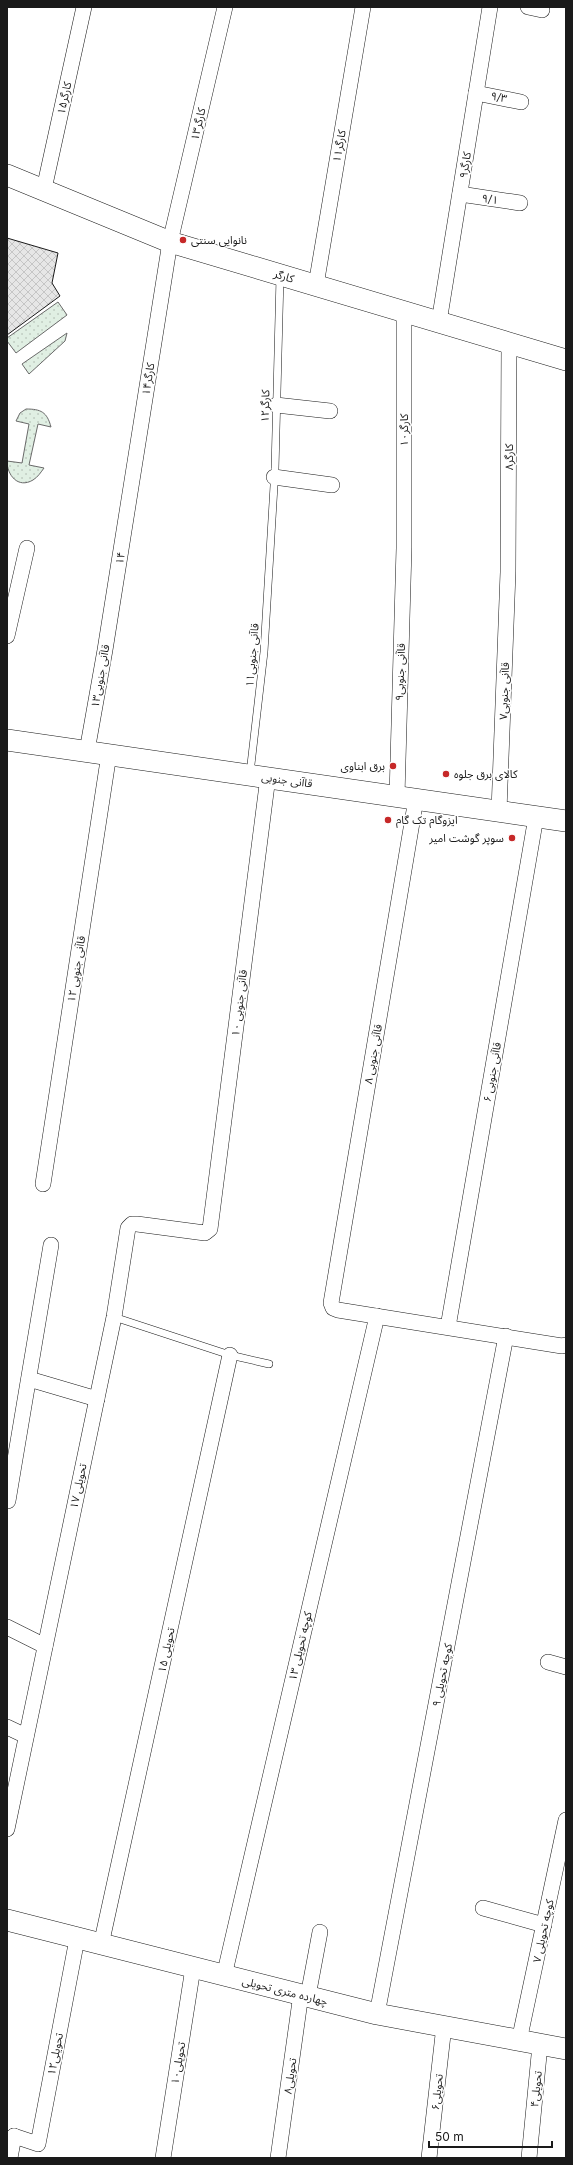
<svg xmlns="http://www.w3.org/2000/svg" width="573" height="2165" font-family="Inter,'Noto Sans Arabic',sans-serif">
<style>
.grass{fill:url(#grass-dots);stroke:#6a6a6a}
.building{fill:url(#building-cross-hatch);stroke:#1a1a1a}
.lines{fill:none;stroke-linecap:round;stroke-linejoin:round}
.lane-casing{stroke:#1a1a1a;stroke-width:8}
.street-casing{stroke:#1a1a1a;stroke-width:16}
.secondary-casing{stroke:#1a1a1a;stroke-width:22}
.lane{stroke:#fff;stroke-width:7}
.street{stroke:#fff;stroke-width:15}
.secondary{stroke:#fff;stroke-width:21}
.poi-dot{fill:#c62828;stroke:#fff;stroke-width:1.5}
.labels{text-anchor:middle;stroke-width:3;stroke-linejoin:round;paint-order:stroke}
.street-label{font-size:11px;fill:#1a1a1a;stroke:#fff}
.poi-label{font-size:11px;fill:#1a1a1a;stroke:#fff;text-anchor:start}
</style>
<defs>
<pattern id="grass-dots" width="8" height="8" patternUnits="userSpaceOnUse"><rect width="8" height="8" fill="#e0efe3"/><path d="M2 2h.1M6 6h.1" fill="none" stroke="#c0ccc2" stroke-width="1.8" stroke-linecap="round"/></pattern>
<pattern id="building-cross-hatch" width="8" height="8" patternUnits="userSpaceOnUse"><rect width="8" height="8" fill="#e6e6e6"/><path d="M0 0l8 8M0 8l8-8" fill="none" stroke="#c5c5c5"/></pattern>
</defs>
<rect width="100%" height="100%" fill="#fff"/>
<g class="grass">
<polygon points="58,302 67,315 16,353 7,341 7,338"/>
<polygon points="67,333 65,341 29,374 22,364"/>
<path d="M26,409C41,409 47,412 51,427L38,424L29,465L44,468C41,472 38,477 33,480C18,489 7,475 7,461L22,463L29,424L16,421L20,413Z"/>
</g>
<polygon class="building" points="7,238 58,253 52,283 60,296 7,335"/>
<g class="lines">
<g class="lane-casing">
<g id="lane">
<polyline points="250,773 264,652 275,469 280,277"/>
<polyline points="114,1317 230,1355 269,1364"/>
</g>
</g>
<g class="street-casing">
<g id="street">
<polyline points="528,7 542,10"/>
<polyline points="476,93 521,102"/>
<polyline points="44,189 84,7"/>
<polyline points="460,194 520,203"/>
<polyline points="316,285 363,7"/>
<polyline points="439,322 490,7"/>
<polyline points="276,405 330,411"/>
<polyline points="274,477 332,485"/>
<polyline points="7,636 27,548"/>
<polyline points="87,751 105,650 170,242 225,7"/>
<polyline points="397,796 404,548 404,312"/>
<polyline points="416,799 331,1303 333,1308 338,1310 562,1346 566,1345"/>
<polyline points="499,811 508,572 509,343"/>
<polyline points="43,1184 109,754"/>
<polyline points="448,1327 536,817"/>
<polyline points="29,1379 97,1399"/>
<polyline points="8,1501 51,1245"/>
<polyline points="7,1627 45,1646"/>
<polyline points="548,1662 566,1667"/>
<polyline points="7,1727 26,1736"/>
<polyline points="7,1829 114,1317 128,1228 132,1224 137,1224 205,1233 210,1229 268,777"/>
<polyline points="483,1908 544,1925"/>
<polyline points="101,1945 230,1355"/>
<polyline points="224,1976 377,1316"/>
<polyline points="308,1996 320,1932"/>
<polyline points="377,2014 506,1336"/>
<polyline points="519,2041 566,1820"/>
<polyline points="14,2136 38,2144 77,1939"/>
<polyline points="10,2158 14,2136"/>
<polyline points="163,2158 193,1968"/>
<polyline points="278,2158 301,1994"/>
<polyline points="429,2158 444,2026"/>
<polyline points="529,2158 540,2045"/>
</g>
</g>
<g class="secondary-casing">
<g id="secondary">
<polyline points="7,175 170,242 566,360"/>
<polyline points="7,740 566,821"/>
<polyline points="7,1920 377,2014 566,2049"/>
</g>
</g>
<use href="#lane" class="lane"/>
<use href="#street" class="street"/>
<use href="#secondary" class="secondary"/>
</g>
<g class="poi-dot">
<circle cx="183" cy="240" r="4"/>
<circle cx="393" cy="766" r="4"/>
<circle cx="446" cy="774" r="4"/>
<circle cx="388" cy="820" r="4"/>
<circle cx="512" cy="838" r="4"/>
</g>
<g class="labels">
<g class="street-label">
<text transform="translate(499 97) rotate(12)" y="4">۹/۳</text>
<text transform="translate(64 98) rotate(-78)" y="4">کارگر۱۵</text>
<text transform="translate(198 124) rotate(-77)" y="4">کارگر۱۳</text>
<text transform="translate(339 146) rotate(-80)" y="4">کارگر۱۱</text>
<text transform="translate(465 165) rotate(-81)" y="4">کارگر۹</text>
<text transform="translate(490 199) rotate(8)" y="4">۹/۱</text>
<text transform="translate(284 276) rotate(17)" y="4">کارگر</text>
<text transform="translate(148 379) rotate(-81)" y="4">کارگر۱۴</text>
<text transform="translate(265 406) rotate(-89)" y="4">کارگر۱۲</text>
<text transform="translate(404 430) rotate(-90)" y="4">کارگر۱۰</text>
<text transform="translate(509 457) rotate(-90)" y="4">کارگر۸</text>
<text transform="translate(120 558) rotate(-81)" y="4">۱۴</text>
<text transform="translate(252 655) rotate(-85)" y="4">قاآنی جنوبی۱۱</text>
<text transform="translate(400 672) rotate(-88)" y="4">قاآنی جنوبی۹</text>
<text transform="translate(100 676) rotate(-80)" y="4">قاآنی جنوبی۱۳</text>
<text transform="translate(504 691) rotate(-88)" y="4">قاآنی جنوبی۷</text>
<text transform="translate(287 780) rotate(8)" y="4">قاآنی جنوبی</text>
<text transform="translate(76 969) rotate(-81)" y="4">قاآنی جنوبی ۱۲</text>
<text transform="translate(239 1003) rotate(-83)" y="4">قاآنی جنوبی ۱۰</text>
<text transform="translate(373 1054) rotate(-80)" y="4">قاآنی جنوبی ۸</text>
<text transform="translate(492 1072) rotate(-80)" y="4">قاآنی جنوبی ۶</text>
<text transform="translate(78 1486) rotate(-78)" y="4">تحویلی ۱۷</text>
<text transform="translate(300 1646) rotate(-77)" y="4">کوچه تحویلی ۱۳</text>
<text transform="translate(166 1650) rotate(-78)" y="4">تحویلی ۱۵</text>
<text transform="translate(442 1675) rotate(-79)" y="4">کوچه تحویلی ۹</text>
<text transform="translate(543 1931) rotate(-78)" y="4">کوچه تحویلی ۷</text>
<text transform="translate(285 1991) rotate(14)" y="4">چهارده متری تحویلی</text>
<text transform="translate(55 2054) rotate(-79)" y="4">تحویلی۱۲</text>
<text transform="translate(178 2063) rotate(-81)" y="4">تحویلی۱۰</text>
<text transform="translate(290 2076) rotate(-82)" y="4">تحویلی۸</text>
<text transform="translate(536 2089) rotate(-84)" y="4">تحویلی۴</text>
<text transform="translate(437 2092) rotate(-84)" y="4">تحویلی۶</text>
</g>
<g class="poi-label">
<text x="191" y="244">نانوایی سنتی</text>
<text x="385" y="770" text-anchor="end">برق ابناوی</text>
<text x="454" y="778">کالای برق جلوه</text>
<text x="396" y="824">ایزوگام تک گام</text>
<text x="504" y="842" text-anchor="end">سوپر گوشت امیر</text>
</g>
</g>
<rect width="573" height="2165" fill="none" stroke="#1a1a1a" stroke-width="16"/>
<path d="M429 2141v6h123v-6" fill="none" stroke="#1a1a1a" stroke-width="2"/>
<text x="435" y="2141" font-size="12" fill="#1a1a1a" stroke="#ffffff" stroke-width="3" paint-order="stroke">50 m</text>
</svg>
